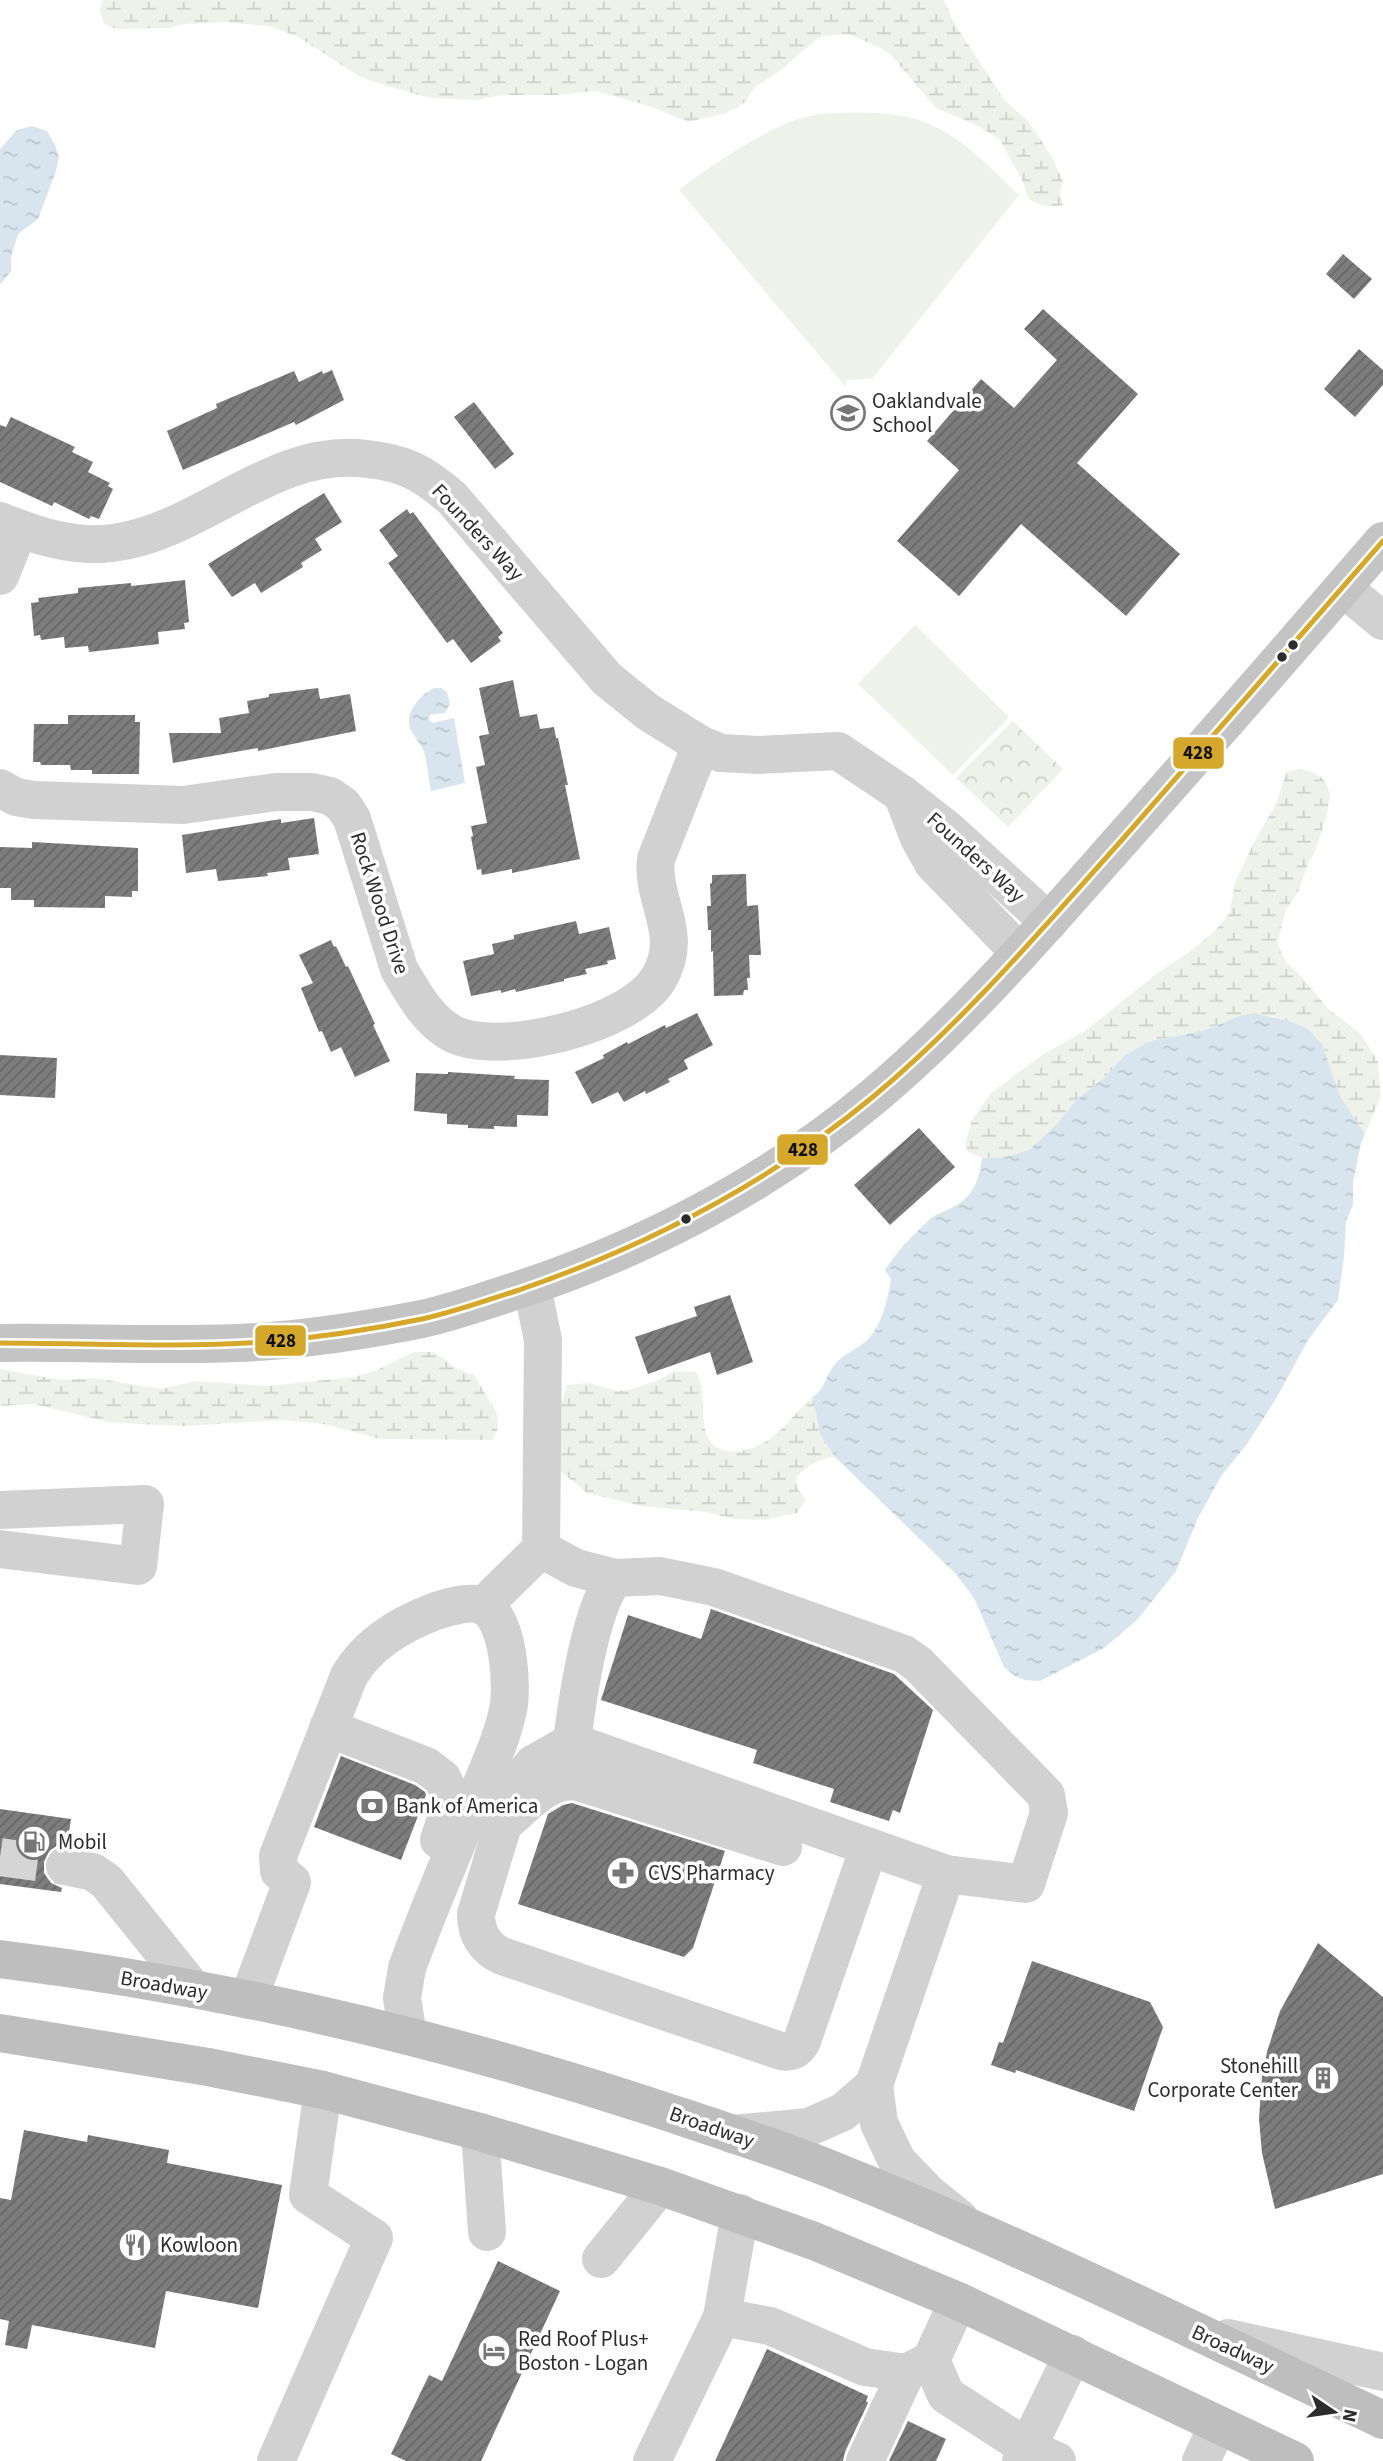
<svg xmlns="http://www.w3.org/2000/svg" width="1383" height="2461" font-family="'Source Sans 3',sans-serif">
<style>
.green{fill:#eff2eb}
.forest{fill:url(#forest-crowns)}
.wetland{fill:url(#wetland-marsh)}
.water{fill:url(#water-ripples)}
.building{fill:url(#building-hatch)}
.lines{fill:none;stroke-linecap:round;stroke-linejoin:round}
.minor-tunnel{stroke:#d5d5d5;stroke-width:38;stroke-dasharray:38 19;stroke-linecap:butt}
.minor{stroke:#d1d1d1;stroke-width:38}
.major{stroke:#c4c4c4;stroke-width:38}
.highway{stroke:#bebebe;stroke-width:38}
.bus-1-casing{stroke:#fff;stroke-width:10}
.bus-1{stroke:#d5a82c;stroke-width:5}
.bus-dot{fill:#2c2c2c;stroke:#fff;stroke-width:2.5}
.labels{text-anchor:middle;stroke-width:7;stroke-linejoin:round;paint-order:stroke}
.poi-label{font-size:21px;fill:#2c2c2c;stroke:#fff;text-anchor:start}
.street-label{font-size:21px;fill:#2c2c2c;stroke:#fff}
.line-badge{stroke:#fff;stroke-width:2.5}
.pale-badge-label{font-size:19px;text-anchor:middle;font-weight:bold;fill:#111}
</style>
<defs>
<pattern id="forest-crowns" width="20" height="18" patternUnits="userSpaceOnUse" patternTransform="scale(1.75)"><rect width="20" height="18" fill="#eff2eb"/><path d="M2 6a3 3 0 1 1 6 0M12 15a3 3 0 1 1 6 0" fill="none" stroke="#cdd0ca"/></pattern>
<pattern id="wetland-marsh" width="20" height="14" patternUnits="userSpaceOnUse" patternTransform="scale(1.75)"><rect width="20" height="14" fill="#eff2eb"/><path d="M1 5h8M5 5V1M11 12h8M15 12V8" fill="none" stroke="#cdd0ca"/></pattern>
<pattern id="water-ripples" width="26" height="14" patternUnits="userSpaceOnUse" patternTransform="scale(1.75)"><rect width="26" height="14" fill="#d9e5ee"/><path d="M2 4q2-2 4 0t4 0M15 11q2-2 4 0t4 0" fill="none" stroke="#bac5cc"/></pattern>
<pattern id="building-hatch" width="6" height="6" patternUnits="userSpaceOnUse" patternTransform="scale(1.75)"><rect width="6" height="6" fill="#7d7d7d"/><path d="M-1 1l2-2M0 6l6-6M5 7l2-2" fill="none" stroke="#676767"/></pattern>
</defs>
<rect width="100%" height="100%" fill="#fff"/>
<g class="green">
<path d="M877,113C888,114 899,115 909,117C954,128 987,164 1019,195L872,379L846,380V387L679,190C708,167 761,132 795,120C821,111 851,113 877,113Z"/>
<polygon points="915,625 1009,717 953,775 858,684"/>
</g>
<polygon class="forest" points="1013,721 1063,769 1008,827 956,778"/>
<g class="wetland">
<path d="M103,0H944L953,21L1004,100L1028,121L1052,157L1063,181L1060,192L1063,205C1049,208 1041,206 1029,199L1022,180L1000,140L980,127L936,108L890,54L879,47L848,34L823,36L812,43L781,70L754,88L744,103L735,108L723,114L688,122L649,106L595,91L557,95H502L476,100L431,98L415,94L371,81L354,73L297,36L268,26L225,22L185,24L169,28L116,29L104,24L100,10Z"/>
<polygon points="1300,769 1312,772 1321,777 1327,785 1330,795 1327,814 1315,852 1309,861 1299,890 1286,910 1277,943 1286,962 1300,975 1328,1009 1361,1034 1378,1062 1381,1096 1365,1134 1340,1096 1322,1044 1308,1029 1272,1016 1224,1022 1203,1031 1154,1040 1125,1055 1104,1078 1075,1101 1057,1124 1029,1150 1005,1157 982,1158 968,1152 965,1144 972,1120 991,1093 1042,1055 1085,1031 1159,972 1188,953 1214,932 1229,914 1236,880 1257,836 1274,808 1287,772"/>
<polygon points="414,1352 434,1352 456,1368 474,1375 497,1413 498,1428 493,1440 380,1439 324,1424 280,1420 184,1426 137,1424 109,1422 33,1404 0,1406 0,1369 61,1380 94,1378 161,1389 197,1381 267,1386 355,1377 377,1370"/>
<path d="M673,1371L696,1372C706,1388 701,1411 705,1429C713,1464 755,1452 775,1435C789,1423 799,1408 813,1397L820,1434L835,1457C821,1458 807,1466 796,1477L797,1488L806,1500L797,1513L765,1520L735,1519L706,1512L642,1506L587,1493L553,1465L559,1412L567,1385L588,1383L618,1391L629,1390L661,1379Z"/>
</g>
<g class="water">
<polygon points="32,126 47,131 55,145 59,157 56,171 38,219 18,234 11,257 11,271 0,285 0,149 17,130"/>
<path d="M434,688H441L447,692L450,703L445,713L430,715L429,720L433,723L454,718L465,783L431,791C428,778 428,764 424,752C421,743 413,736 410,728C404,712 422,694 434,688Z"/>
<path d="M1253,1013L1289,1021L1308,1029L1322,1044L1340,1096L1365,1134L1361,1143L1353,1183V1205L1346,1221L1344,1257L1338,1300L1308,1340L1277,1397L1247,1444L1221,1476L1198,1518L1176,1571L1137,1620L1104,1648L1040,1681L1025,1680L1015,1676L1004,1667L974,1598L955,1573L835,1457L820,1434L813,1397C824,1389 824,1381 831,1370C838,1357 853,1351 864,1343C881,1330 888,1298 891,1279L885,1270C897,1251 913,1235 929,1220C935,1214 945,1212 953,1207C974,1196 979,1180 982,1158L1005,1157L1029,1150L1057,1124L1075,1101L1104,1078L1125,1055L1145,1044L1154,1040L1203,1031L1240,1016Z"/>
</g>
<g class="building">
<polygon points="1343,254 1372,279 1354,299 1326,274"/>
<polygon points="1043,309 1138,394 1077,463 1180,554 1126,616 1021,524 959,596 897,541 959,470 927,441 981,379 1014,408 1057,360 1024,329"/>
<polygon points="1359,349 1383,370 1383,385 1355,417 1324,389"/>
<polygon points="332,370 344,400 296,425 294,422 183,470 167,431 217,408 216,404 294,371 299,382 322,371 323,374"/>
<polygon points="474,402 514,454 495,469 454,417"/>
<polygon points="11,417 75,447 72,452 93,462 88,472 110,483 108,486 113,489 99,519 91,516 89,519 54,502 52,506 0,482 0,425 6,427"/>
<polygon points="324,493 342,522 315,539 322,550 301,563 303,567 261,593 255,583 232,597 208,564"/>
<polygon points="407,509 410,514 413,512 503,633 498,637 501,641 471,663 453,639 447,643 388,563 398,556 379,530"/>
<polygon points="185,580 189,622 184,623 185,629 158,632 159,644 89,652 88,646 65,648 64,637 41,640 40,635 34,636 31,603 39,602 38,598 78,593 78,588 131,583 131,586"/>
<polygon points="513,680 520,717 537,714 540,729 554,727 556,738 558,738 568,785 565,785 580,859 512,873 512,869 482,875 481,869 477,870 471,837 473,836 471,826 487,823 476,767 485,765 479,736 489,734 479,688"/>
<polygon points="318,688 320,699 350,694 356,731 258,751 258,748 173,763 169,733 221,733 219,718 249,713 247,701 269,697 269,694"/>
<polygon points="68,715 135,715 135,722 140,722 139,774 92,774 92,770 71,770 70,765 41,765 40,762 33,762 34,724 68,724"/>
<polygon points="314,818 319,854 288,858 290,870 267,873 268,876 218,881 216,869 186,873 182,835 281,819 281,823"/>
<polygon points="32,842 138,848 138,891 132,891 132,897 105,896 105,908 34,907 34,900 11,900 11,888 0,888 0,847 32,848"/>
<polygon points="746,874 747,906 758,905 761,955 749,955 750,978 747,978 748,990 744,990 743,995 714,996 713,951 711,952 711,930 708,930 707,906 711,906 710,884 712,883 712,875"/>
<polygon points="576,921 579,934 609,927 616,959 607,961 608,964 585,969 587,974 564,979 564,981 516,992 515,989 501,993 501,990 471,996 463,961 494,954 492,944 514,939 514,935"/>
<polygon points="331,940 334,947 336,946 346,967 348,966 375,1024 373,1025 390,1061 355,1077 341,1047 331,1052 322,1031 319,1032 301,988 313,983 299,955"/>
<polygon points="697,1013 713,1045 684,1060 688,1069 668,1079 670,1082 646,1094 645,1091 624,1102 618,1092 592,1104 575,1072 604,1058 603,1055 627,1042 628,1044 665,1025 666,1028"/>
<polygon points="0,1055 57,1058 55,1098 0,1095"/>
<polygon points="448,1072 515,1076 514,1079 549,1080 548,1116 517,1115 517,1127 494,1126 494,1129 468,1128 468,1125 447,1124 447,1114 414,1111 416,1073 448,1074"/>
<polygon points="919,1128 955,1167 890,1225 854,1185"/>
<polygon points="730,1295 753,1362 717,1375 710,1352 648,1374 635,1337 697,1316 694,1307"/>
<polygon points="711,1609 894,1674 933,1710 900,1813 893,1810 889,1821 830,1802 834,1789 753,1763 757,1750 601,1700 628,1615 701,1639"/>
<polygon points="341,1756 415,1785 425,1792 426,1795 401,1860 314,1827"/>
<polygon points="572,1803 725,1851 693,1948 684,1957 518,1904 548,1814 563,1805"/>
<polygon points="0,1809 71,1819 67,1845 58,1845 49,1851 44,1862 44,1873 51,1883 62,1888 61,1892 0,1884"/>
<polygon points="1318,1943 1383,1997 1383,2174 1275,2209 1262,2153 1259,2119 1262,2076 1267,2052 1280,2011"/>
<polygon points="1032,1961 1150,2002 1163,2027 1134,2111 1016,2070 1015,2073 991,2065 999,2042 1003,2043"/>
<polygon points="24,2130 87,2142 88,2135 169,2150 167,2163 282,2185 258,2308 166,2291 155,2348 32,2325 27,2349 5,2345 9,2321 0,2319 0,2198 11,2200"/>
<polygon points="498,2261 560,2291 481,2461 406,2461 391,2454 429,2375 442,2381"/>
<polygon points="767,2349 868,2396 866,2401 868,2403 845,2452 843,2461 715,2461"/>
<polygon points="908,2421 946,2439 936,2461 889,2461"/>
</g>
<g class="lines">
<polyline class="minor-tunnel" points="0,1857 65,1866"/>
<g class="minor">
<path d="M0,521C37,536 73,548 113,543C204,531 272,447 367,459C405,463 423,473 452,498L607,679L648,712L701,745L721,753L759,755L838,751L902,794"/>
<polyline points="0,576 19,529"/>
<polyline points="1343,588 1383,621"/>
<path d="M0,788L16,797L34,800L183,805L276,792H312L330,796L343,805L352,819L399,969C413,993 428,1021 453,1034C500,1057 632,1025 659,978C685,933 651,902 656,859L701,745"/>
<polyline points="1020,953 933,863 919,838 902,794 949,831 1049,922"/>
<polyline points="532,1286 543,1340 541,1549"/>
<polyline points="0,1510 145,1504 138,1566 0,1549"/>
<path d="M483,1606L541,1549L576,1568L615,1578L660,1576L714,1587L904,1654L918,1664L1046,1795L1049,1813L1026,1884L946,1874L572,1742C577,1702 590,1607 615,1578"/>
<polyline points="328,1728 426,1766 442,1778 448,1790 451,1803 439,1840"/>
<path d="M572,1742L533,1764L518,1783L512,1795L476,1914C476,1933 484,1948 502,1956L781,2051C791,2053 797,2050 802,2041L869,1847"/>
<path d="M508,1820C528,1803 547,1780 575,1781L783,1847"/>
<polyline points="65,1866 93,1872 107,1882 193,1989"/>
<polyline points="946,1874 874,2085 879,2123 897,2161 928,2193 960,2219"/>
<path d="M248,2000L292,1882L279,1871L278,1856L349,1676C368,1643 401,1624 436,1611C448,1607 471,1600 483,1606C509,1618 513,1687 508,1710C501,1743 485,1775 473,1805C450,1859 427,1913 407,1968L402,1998L408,2036"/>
<polyline points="480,2132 487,2232"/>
<polyline points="732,2134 809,2127 843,2112 874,2085"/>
<polyline points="601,2259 660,2186"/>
<polyline points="722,2317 770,2326 865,2367 906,2373"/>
<polyline points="1228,2338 1383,2372"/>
<polyline points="931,2360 946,2395 1028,2448 1057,2461"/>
<polyline points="276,2461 374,2238 308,2195 323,2090"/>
<polyline points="652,2461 722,2317 740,2213"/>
<polyline points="865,2461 906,2373 931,2360 958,2301"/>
<polyline points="1021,2461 1073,2354"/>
<polyline points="1201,2461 1218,2425"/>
</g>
<path class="major" d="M0,1343C79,1342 158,1346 237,1343C299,1341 361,1331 422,1319C449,1313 476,1304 503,1295C636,1253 767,1186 874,1096C962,1022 1038,934 1115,847C1205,746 1294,644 1383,541"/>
<g class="highway">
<path d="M0,1959C221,1986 441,2038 652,2107C715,2128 779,2148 840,2173C1025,2247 1203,2335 1383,2420"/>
<polyline points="0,2033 208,2067 323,2090 480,2132 660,2186 814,2241 958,2301 1295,2461"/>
</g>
<g class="bus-1-casing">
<path id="bus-1" d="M0,1343C87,1343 175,1348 263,1342C316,1338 369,1330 422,1319C455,1312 487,1300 519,1290C647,1246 769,1183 874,1096C965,1020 1042,929 1121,841C1209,741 1296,641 1383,541"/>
</g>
<use href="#bus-1" class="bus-1"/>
</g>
<defs>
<g id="school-ring" transform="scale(1.75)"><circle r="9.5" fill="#fff" stroke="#767676" stroke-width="1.5"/><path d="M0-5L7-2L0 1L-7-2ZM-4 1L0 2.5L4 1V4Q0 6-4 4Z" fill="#767676"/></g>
<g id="bank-ring" transform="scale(1.75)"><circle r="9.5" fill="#fff" stroke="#767676" stroke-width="1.5"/><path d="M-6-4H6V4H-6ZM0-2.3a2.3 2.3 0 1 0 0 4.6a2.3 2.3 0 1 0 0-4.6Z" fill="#767676"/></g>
<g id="fuel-ring" transform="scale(1.75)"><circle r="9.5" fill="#fff" stroke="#767676" stroke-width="1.5"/><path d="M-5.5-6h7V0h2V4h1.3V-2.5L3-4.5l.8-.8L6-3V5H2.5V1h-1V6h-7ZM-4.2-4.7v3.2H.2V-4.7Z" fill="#767676"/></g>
<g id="pharmacy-ring" transform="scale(1.75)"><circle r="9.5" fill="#fff" stroke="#767676" stroke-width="1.5"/><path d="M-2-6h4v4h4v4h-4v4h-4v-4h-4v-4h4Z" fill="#767676"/></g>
<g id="building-ring" transform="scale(1.75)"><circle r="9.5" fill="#fff" stroke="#767676" stroke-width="1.5"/><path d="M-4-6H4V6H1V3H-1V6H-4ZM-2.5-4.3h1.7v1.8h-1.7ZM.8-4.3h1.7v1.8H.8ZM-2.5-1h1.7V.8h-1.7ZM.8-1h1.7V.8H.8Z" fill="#767676"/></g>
<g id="restaurant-ring" transform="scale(1.75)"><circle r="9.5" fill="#fff" stroke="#767676" stroke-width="1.5"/><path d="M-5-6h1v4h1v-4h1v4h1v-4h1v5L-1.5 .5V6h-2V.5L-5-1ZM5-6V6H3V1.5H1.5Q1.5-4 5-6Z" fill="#767676"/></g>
<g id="hotel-ring" transform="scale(1.75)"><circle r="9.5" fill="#fff" stroke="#767676" stroke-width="1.5"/><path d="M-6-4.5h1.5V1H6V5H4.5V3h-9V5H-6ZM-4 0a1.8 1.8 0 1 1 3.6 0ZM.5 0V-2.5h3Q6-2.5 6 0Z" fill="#767676"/></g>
</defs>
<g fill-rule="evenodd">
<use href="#school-ring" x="848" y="413"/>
<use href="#bank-ring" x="372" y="1806"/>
<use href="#fuel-ring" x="34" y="1842"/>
<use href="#pharmacy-ring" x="623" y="1873"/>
<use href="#building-ring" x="1323" y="2078"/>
<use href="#restaurant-ring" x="135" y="2245"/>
<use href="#hotel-ring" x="494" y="2351"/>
</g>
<g class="bus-dot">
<circle cx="1293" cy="645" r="6"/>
<circle cx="1282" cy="657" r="6"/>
<circle cx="686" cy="1219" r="6"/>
</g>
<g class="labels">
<g class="poi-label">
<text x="872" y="408">Oaklandvale<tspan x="872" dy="24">School</tspan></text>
<text x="396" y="1813">Bank of America</text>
<text x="58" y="1849">Mobil</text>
<text x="648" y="1880">CVS Pharmacy</text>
<text x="1298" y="2073" text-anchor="end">Stonehill<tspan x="1298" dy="24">Corporate Center</tspan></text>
<text x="160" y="2252">Kowloon</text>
<text x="518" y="2346">Red Roof Plus+<tspan x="518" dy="24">Boston - Logan</tspan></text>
</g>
<g class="street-label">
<text transform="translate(478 532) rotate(47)" y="7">Founders Way</text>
<text transform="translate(976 857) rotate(42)" y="7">Founders Way</text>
<text transform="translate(380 903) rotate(72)" y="7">Rock Wood Drive</text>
<text transform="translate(164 1985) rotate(10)" y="7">Broadway</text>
<text transform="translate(712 2127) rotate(19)" y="7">Broadway</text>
<text transform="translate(1233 2349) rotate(25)" y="7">Broadway</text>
</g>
</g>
<g class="line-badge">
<rect x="1172" y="736" width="53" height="34" rx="7" fill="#d5a82c"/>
<rect x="776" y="1133" width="53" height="33" rx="7" fill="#d5a82c"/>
<rect x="254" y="1324" width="53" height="33" rx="7" fill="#d5a82c"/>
</g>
<g class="pale-badge-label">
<text x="1198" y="759">428</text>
<text x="803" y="1156">428</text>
<text x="281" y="1347">428</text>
</g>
<g transform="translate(1334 2412) rotate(103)" stroke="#ffffff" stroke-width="5" paint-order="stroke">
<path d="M0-5L12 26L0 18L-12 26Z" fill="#2c2c2c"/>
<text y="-10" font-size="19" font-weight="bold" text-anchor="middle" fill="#2c2c2c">N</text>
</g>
</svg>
